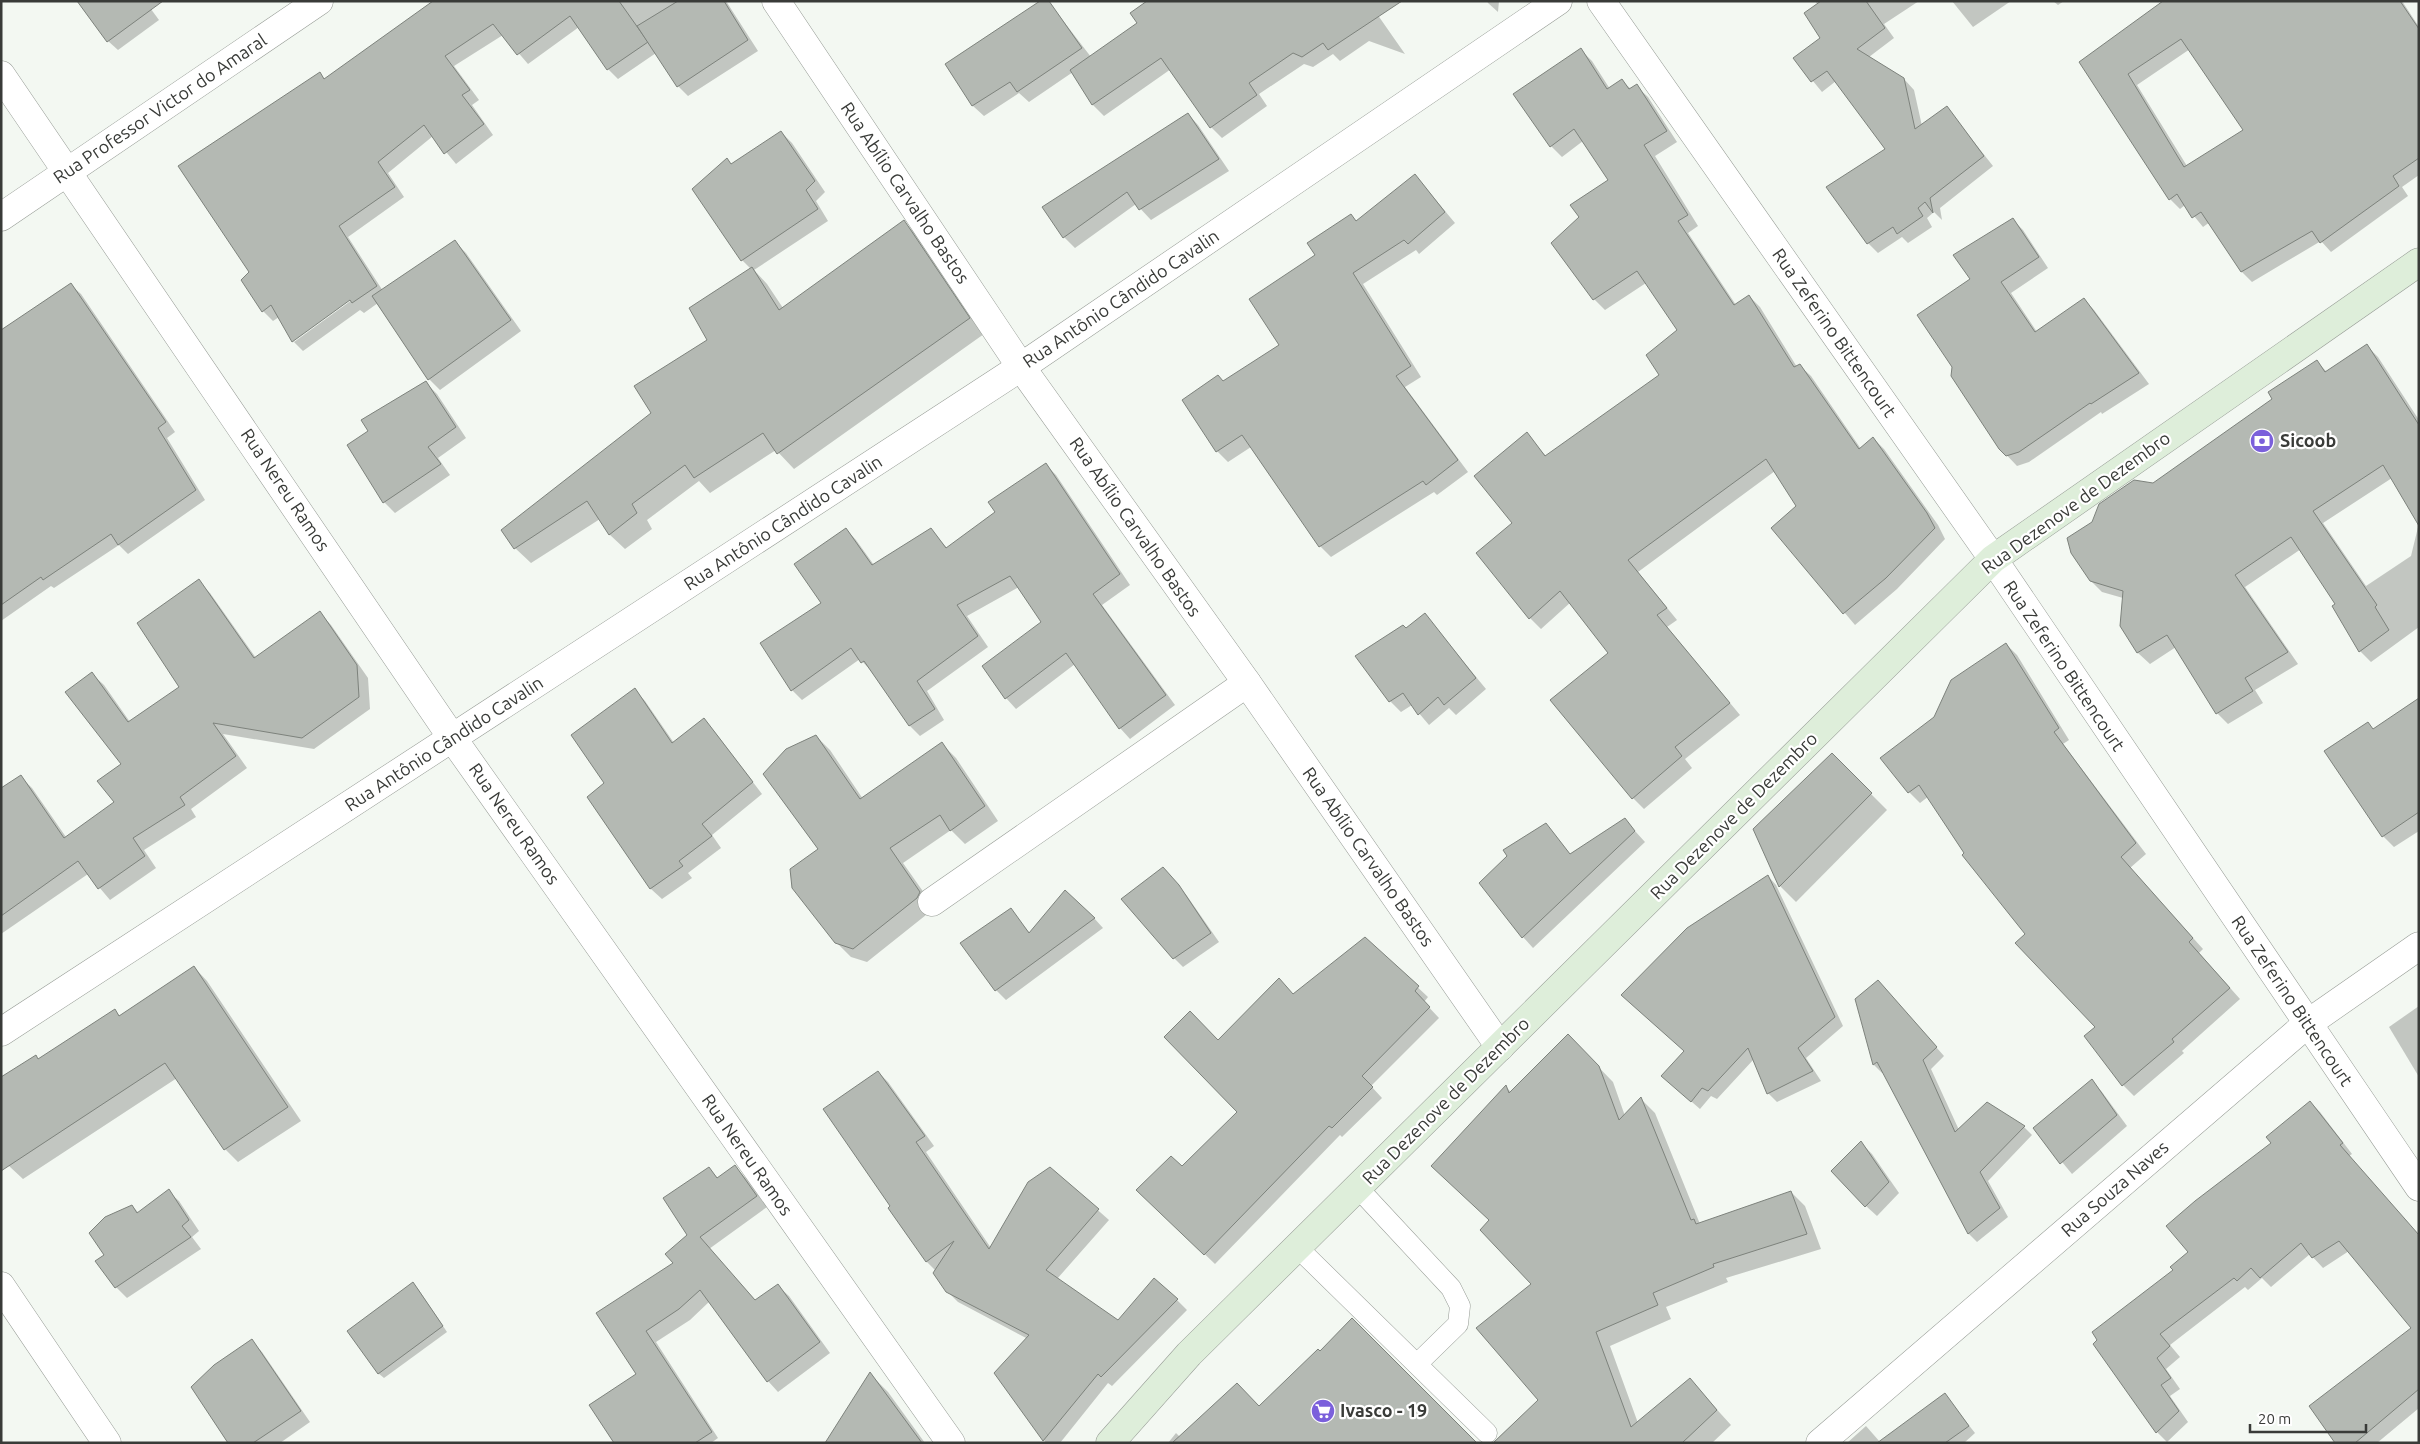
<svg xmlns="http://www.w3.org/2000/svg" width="2420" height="1444" font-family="Ubuntu,sans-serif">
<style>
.shadow{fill:#0003;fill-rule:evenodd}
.building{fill:#b4b9b3;stroke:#7d827c;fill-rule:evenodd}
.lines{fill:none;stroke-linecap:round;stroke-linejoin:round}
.service-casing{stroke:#979c96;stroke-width:21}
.minor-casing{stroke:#979c96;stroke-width:29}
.secondary-casing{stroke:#979c96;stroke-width:29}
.service{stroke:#fff;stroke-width:20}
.minor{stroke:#fff;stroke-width:28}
.secondary{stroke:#deeeda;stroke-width:28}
.labels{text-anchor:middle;stroke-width:4.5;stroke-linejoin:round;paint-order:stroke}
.street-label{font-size:18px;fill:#393b38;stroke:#fff}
.poi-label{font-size:18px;font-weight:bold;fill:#393b38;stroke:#fff;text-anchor:start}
</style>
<rect width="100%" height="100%" fill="#f3f8f2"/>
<g class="shadow">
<polygon points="145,1 159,20 118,50 108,41"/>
<path d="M451,1H726L758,51L688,96L678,86L656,53L618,79L608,69L579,27L528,64L503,35L454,66L479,100L472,105L493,135L456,164L433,136L388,173L404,197L348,237L383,291L455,242L466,253L521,331L440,390L429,379L378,303L364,313L360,310L303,351L293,341L279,317L273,321L263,311L250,272L320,74L326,80ZM354,295L356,297L294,342V339Z"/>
<polygon points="1048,1 1091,57 1138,23 1368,1 1405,54 1369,41 1340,61 1333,54 1313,67 1304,64 1259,94 1267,106 1222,138 1211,127 1171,69 1104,116 1093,105 1073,72 1029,102 1019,93 984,116 973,106 946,65"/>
<polygon points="1487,1 1499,1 1498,12 1488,3"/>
<polygon points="1815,1 1919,1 1884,24 1894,38 1869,57 1904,79 1914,90 1922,126 1947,108 1993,166 1940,208 1942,220 1934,212 1927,218 1932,227 1908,243 1902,237 1878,253 1868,243 1887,149 1836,81 1822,92 1794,58 1822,38 1818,5"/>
<polygon points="1952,1 2011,1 1973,27"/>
<polygon points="2053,1 2064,1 2058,5"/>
<path d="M2166,1H2402L2419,27V175L2402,187L2408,196L2331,252L2321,241L2252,282L2242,272L2210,222L2203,227L2185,205L2180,209L2170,199L2081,62ZM2190,49L2245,130L2187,166L2137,85Z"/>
<polygon points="1581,50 1592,61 1610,89 1622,81 1631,89 1636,86 1648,97 1677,142 1655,156 1698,226 1688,233 1736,305 1749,296 1760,307 1797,367 1799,365 1811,376 1861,449 1873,438 1884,449 1938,525 1945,539 1897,589 1855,625 1773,528 1798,506 1775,471 1638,572 1677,620 1667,627 1740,715 1685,759 1692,768 1644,809 1633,798 1610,653 1571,602 1541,629 1530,618 1513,523 1526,434 1547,457 1661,375 1678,330 1646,283 1605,310 1594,299 1580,218 1610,180 1583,141 1562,157 1551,146"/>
<polygon points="1188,114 1198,125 1229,171 1151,220 1136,204 1075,248 1064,237 1044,207"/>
<polygon points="781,132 792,143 825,192 816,201 828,221 754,270 767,284 783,308 904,222 919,237 984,334 794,469 776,450 710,493 699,481 647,520 652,529 625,549 609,534 600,519 531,563 515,548 653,413 709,340 751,269 742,260 732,165"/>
<polygon points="1415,175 1455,223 1419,254 1416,250 1363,284 1421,377 1405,387 1468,472 1437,495 1434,492 1331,557 1320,546 1251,447 1228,462 1217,451 1224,382 1281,346 1317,255 1351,215 1357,222"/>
<polygon points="2012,219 2023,230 2048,268 2011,293 2037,332 2084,299 2094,310 2149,384 2102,414 2101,412 2029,462 2017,466 2000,448 1971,279"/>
<polygon points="71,285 81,294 175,432 167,438 205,500 128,554 119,545 54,588 51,586 1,621 1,331"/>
<path d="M2367,346L2378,357L2419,420V627L2371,662L2360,651L2337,605L2301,549L2245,587L2298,664L2255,690L2263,703L2228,724L2217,713L2176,647L2150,664L2138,653L2122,626L2123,598L2102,592L2091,581L2154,484L2274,400L2317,362L2327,372ZM2392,478L2419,523L2411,556L2366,586L2323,523Z"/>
<polygon points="426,383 437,394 466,438 438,458 450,475 395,513 384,502 369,431"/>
<polygon points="1046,465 1056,475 1130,585 1102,605 1175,705 1130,739 1120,728 1075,664 1016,709 1006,698 1043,622 1019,587 967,616 988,647 927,691 944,720 920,736 910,726 873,673 860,659 802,700 792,690 846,529 856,540 874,565 931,530 948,549 996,513"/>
<polygon points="198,581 210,593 256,658 320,613 331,625 368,678 370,709 314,749 223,734 247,768 191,809 196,817 144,850 156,868 110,900 88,874 1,934 1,790 21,777 32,788 66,837 115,802 123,765 92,674 104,685 130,722 181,688"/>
<polygon points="1425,615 1486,689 1456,715 1449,708 1429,725 1412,705 1401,712 1390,701 1406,630"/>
<polygon points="2006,644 2017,655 2069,740 2063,744 2146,854 2130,868 2203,949 2199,953 2240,999 2182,1051 2184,1053 2134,1096 2123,1085 2097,1027 1966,853 1929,796 1920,803 1909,792 1935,718"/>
<polygon points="635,690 645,701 674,743 704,720 714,731 762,794 712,835 721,848 688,873 692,878 662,899 651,889 589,797 606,784"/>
<polygon points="2419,700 2419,831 2394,847 2383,836 2368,724 2374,730"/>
<polygon points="816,736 830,750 863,799 942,744 956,758 998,821 965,844 951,830 903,863 934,907 931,911 867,962 851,957 836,942 819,849"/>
<polygon points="1832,755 1887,810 1796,902 1780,886 1754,830"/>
<polygon points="1625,820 1645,842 1533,948 1523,937 1545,825 1571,855"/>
<polygon points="1768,876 1776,885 1843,1026 1806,1058 1821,1081 1777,1102 1768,1093 1754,1059 1717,1099 1711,1096 1700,1109 1662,1076 1685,1052"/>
<polygon points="1172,878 1187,896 1219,942 1183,967 1174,958"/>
<polygon points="1010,910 1030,933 1094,918 1103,928 1006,1000 996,990"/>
<polygon points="1365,938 1428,997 1424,1002 1439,1018 1371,1086 1382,1098 1342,1137 1340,1135 1215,1264 1148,1200 1239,1112 1218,1041 1293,995"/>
<polygon points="194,967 207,981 301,1121 238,1162 225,1149 177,1078 23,1179 9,1166 39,1060 115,1011 121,1017"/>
<polygon points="1886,990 1944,1056 1931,1069 1959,1130 2024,1127 2032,1135 1988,1181 2008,1217 1977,1242 1969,1234 1884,1072 1882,1073 1874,1065 1857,999"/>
<polygon points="2419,1006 2419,1077 2389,1027"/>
<polygon points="1582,1050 1613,1082 1625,1116 1641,1099 1655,1113 1700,1224 1791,1192 1805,1206 1821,1249 1726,1278 1728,1282 1666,1307 1671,1319 1610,1346 1638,1423 1690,1380 1731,1425 1712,1443 1496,1443 1500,1436 1539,1400 1533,1284 1490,1221 1506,1087 1512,1093"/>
<polygon points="878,1072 888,1082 934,1146 926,1152 991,1248 1050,1168 1109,1220 1057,1279 1118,1322 1177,1300 1187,1310 1112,1386 1108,1383 1060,1443 1046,1443 1044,1440 995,1373 1028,1339 958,1302 947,1291 936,1271 926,1261 892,1207"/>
<polygon points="2092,1081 2102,1092 2127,1126 2072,1174 2034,1128"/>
<polygon points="2310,1102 2320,1112 2352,1154 2349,1156 2419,1243 2419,1408 2377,1443 2336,1443 2413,1329 2349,1251 2323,1268 2310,1254 2271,1287 2262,1278 2248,1290 2245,1287 2170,1345 2180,1357 2166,1369 2180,1389 2170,1396 2188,1422 2167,1442 2157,1432 2094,1344 2175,1270 2273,1143"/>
<polygon points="1861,1143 1872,1154 1899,1193 1877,1216 1866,1206"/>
<polygon points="735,1167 746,1178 767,1207 709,1249 756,1301 778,1286 789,1296 830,1353 778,1392 768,1381 710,1301 690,1320 656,1342 718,1438 711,1443 616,1443 638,1375 598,1313 674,1263 689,1235 709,1169 718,1178"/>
<polygon points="168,1191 179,1201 199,1231 192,1237 201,1249 127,1298 116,1287 105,1256 132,1206 139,1213"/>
<polygon points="418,1289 447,1332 384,1378 378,1373"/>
<polygon points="1352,1319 1477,1443 1168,1443 1176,1433 1180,1437 1259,1408 1320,1352"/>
<polygon points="252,1341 262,1352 310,1422 280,1443 230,1443"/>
<polygon points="870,1374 888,1392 925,1443 826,1443"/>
<polygon points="1945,1395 1975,1433 1964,1443 1847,1443 1866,1426 1880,1442"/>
</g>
<g class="building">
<polygon points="77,1 163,1 107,42"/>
<polygon points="433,1 619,1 648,42 607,70 570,16 517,55 493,24 445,56 470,90 462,95 484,124 444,154 424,125 378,162 395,187 339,226 377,286 352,303 350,300 292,342 271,305 262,312 241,280 249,272 178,166 320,72 324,79"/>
<polygon points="678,1 724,1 748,40 677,87 637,26"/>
<polygon points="1040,1 1049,1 1082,48 1017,92 1010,82 972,106 945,64"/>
<polygon points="1147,1 1402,1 1328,50 1323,43 1302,57 1293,53 1249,83 1257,95 1210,128 1161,58 1092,105 1070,70 1137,23 1130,13"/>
<polygon points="1821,1 1866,1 1885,28 1857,49 1904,78 1915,129 1947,106 1984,156 1930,198 1933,213 1925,202 1918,208 1923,216 1897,234 1893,227 1867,244 1826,187 1885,149 1827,71 1811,82 1793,58 1820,38 1804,13"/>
<path d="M2163,1H2400L2419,29V158L2393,176L2399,186L2320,243L2312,231L2241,272L2201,212L2192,218L2177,194L2169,200L2079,62ZM2181,39L2243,130L2184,167L2128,74Z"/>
<polygon points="1581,48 1607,89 1622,79 1629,89 1637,84 1667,131 1644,145 1688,215 1678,221 1734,305 1749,295 1794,367 1800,364 1859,449 1873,437 1927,513 1935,528 1886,578 1843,614 1771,528 1796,506 1766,459 1628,560 1667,608 1657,615 1730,703 1675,747 1682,756 1632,799 1550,700 1608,653 1560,591 1529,619 1476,553 1512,523 1474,476 1527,432 1545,456 1659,375 1646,355 1677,330 1637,271 1593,300 1551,243 1579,217 1570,205 1608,180 1574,129 1550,147 1513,94"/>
<polygon points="1188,113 1219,159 1139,210 1127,192 1063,238 1042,207"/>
<polygon points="781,131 815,181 806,190 818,209 741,261 692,189 727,158 731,164"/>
<polygon points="1415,174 1445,212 1408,244 1404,240 1353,273 1411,366 1396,376 1458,460 1426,485 1423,481 1319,547 1242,435 1216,452 1182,400 1218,375 1223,381 1279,345 1249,299 1315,255 1307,243 1351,214 1356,221"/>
<polygon points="2013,218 2039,257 2001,282 2035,332 2084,298 2139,373 2091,404 2090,403 2019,452 2006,456 1999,449 1951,376 1952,367 1917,315 1970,279 1953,255"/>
<polygon points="904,220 970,318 777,454 763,433 694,478 685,465 632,504 637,513 609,535 587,501 514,549 501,530 651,413 634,386 707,340 689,308 752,267 779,310"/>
<polygon points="455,240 511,320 428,380 372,296"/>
<polygon points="71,283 166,422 158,428 196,490 118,545 111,534 43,580 41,577 1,605 1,330"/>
<polygon points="2367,344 2419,425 2419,526 2383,465 2313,511 2377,605 2375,607 2389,630 2359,652 2332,606 2335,604 2291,537 2235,575 2288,652 2245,678 2253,691 2216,714 2167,635 2137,653 2120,626 2123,591 2090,581 2071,553 2067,538 2092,522 2099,504 2134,480 2153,483 2272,399 2268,392 2317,360 2325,372"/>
<polygon points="426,381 456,427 428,447 441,464 383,503 347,445 368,431 361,420"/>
<polygon points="1046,463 1120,574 1093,594 1166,695 1119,729 1066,653 1005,699 982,666 1041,622 1010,576 957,605 978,636 917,681 935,709 909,726 864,661 861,663 851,648 791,691 760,643 821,603 794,564 846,528 872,565 931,528 946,548 995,512 988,502"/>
<polygon points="199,579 254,658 320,611 357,665 359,697 302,738 213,723 236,756 180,797 185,805 133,838 145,856 98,889 78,861 1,916 1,788 21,775 64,838 114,802 97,781 121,764 65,692 92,672 128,722 179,687 137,623"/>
<polygon points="1425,613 1476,678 1444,705 1438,697 1418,715 1403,693 1389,702 1355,656 1403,625 1406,628"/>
<polygon points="2006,643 2059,728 2054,732 2136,843 2121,857 2193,938 2189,942 2230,988 2172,1039 2174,1042 2122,1086 2084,1036 2095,1027 2015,943 2025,934 1962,855 1964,853 1919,785 1908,793 1880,758 1934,717 1951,680"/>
<polygon points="635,688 672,743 704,718 753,782 702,824 712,836 679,861 683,866 650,889 587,797 604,783 571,735"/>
<polygon points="2419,698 2419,812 2382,837 2324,751 2368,722 2373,729"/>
<polygon points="816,735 860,799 942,742 985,806 950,831 940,815 890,848 920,892 917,898 853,949 835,943 792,888 790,869 818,849 763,774 786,749"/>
<polygon points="1832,753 1872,793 1779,887 1753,829"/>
<polygon points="1625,818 1635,831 1522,938 1479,883 1507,856 1503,850 1546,823 1570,854"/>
<polygon points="1163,867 1179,885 1211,933 1173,959 1121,899"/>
<polygon points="1768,875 1835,1017 1798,1048 1813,1071 1767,1094 1748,1048 1708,1091 1702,1088 1691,1102 1661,1076 1684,1051 1621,995 1687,928"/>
<polygon points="1065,890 1095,918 995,991 960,943 1011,908 1029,933"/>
<polygon points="1365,937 1419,986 1415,991 1430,1007 1362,1076 1373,1087 1332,1128 1329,1126 1204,1255 1136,1190 1171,1156 1182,1166 1237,1112 1164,1037 1190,1011 1218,1040 1279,978 1293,994"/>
<polygon points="194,966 288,1107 224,1150 165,1063 1,1171 1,1077 36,1055 38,1059 115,1009 119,1016"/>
<polygon points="1878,980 1937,1047 1923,1060 1955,1132 1987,1102 2025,1126 1980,1172 2000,1208 1968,1234 1877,1062 1873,1065 1855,999"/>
<polygon points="1568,1034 1599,1066 1619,1120 1641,1097 1691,1220 1694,1219 1696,1224 1791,1191 1807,1234 1713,1264 1714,1267 1653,1293 1658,1305 1596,1332 1631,1427 1690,1378 1717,1410 1682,1443 1493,1443 1538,1400 1476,1328 1531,1284 1480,1230 1489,1220 1431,1166 1506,1085 1509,1093"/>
<polygon points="878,1071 925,1136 916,1142 989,1249 1028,1182 1050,1167 1099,1209 1046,1270 1118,1320 1154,1278 1178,1299 1101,1377 1098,1374 1043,1441 994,1373 1029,1335 946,1292 933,1273 954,1241 926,1262 888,1208 890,1206 823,1109"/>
<polygon points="2092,1079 2117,1115 2060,1164 2033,1128"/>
<polygon points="2310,1101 2343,1143 2340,1145 2419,1235 2419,1389 2355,1443 2335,1443 2309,1406 2411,1328 2339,1241 2312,1258 2301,1243 2260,1278 2251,1268 2237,1281 2234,1278 2160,1334 2170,1346 2157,1358 2171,1378 2161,1385 2179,1411 2156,1433 2093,1344 2097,1340 2092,1332 2173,1270 2170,1267 2188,1252 2166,1226 2195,1201 2271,1143 2266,1137"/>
<polygon points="1861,1141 1889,1182 1865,1207 1831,1171"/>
<polygon points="735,1165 757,1196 700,1237 755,1300 778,1284 820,1342 767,1382 700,1290 679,1309 646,1331 712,1432 695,1443 614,1443 589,1405 636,1374 596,1313 673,1263 665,1254 687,1235 663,1198 709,1167 717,1178"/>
<polygon points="169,1189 189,1220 182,1226 191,1237 115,1288 95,1261 104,1255 89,1233 105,1217 132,1205 137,1213"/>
<polygon points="413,1282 443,1326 378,1374 347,1331"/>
<polygon points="1352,1318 1477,1443 1172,1443 1237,1383 1259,1406 1318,1349 1320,1351"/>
<polygon points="252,1339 301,1411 253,1443 228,1443 191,1387 214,1365"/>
<polygon points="870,1372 922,1443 825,1443"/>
<polygon points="1945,1393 1969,1426 1945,1443 1877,1443"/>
</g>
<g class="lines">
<g class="service-casing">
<g id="service">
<polyline points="1358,1188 1451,1288 1460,1306 1458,1324 1417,1364"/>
<polyline points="1298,1248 1487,1433"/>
</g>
</g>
<g class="minor-casing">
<g id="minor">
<polyline points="776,1 1021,367 1247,683 1500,1047"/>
<polyline points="1601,1 1993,559 2419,1187"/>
<polyline points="1,75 453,739 951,1443"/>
<polyline points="1,217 319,1"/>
<polyline points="932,902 1247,683"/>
<polyline points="1,1032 1021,367 1558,1"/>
<polyline points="1,1286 107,1443"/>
<polyline points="1820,1443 2307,1024 2419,946"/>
</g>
</g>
<g class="secondary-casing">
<polyline id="secondary" points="1110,1443 1189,1354 1993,559 2419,262"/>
</g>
<use href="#service" class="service"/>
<use href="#minor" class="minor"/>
<use href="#secondary" class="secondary"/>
</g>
<defs>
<g id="bank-disc" transform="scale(1.25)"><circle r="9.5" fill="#7b60db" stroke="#fff"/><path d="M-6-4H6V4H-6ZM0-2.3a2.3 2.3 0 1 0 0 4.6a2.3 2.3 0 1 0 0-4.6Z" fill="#fff"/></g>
<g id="supermarket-disc" transform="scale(1.25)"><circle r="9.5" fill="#7b60db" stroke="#fff"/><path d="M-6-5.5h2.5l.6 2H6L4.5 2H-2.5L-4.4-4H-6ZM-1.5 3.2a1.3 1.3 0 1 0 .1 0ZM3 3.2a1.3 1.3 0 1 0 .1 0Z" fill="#fff"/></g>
</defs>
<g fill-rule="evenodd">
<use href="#bank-disc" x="2262" y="441"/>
<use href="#supermarket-disc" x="1323" y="1411"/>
</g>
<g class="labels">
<g class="street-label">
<text transform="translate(160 109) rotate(-34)" y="6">Rua Professor Victor do Amaral</text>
<text transform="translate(905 193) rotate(56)" y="6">Rua Abílio Carvalho Bastos</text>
<text transform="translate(1121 299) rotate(-34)" y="6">Rua Antônio Cândido Cavalin</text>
<text transform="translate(1834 333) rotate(55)" y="6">Rua Zeferino Bittencourt</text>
<text transform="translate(285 490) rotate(56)" y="6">Rua Nereu Ramos</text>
<text transform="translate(2076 503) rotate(-36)" y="6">Rua Dezenove de Dezembro</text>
<text transform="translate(783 523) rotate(-33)" y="6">Rua Antônio Cândido Cavalin</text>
<text transform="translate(1135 527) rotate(55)" y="6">Rua Abílio Carvalho Bastos</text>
<text transform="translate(2064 666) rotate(56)" y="6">Rua Zeferino Bittencourt</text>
<text transform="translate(444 744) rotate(-33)" y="6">Rua Antônio Cândido Cavalin</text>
<text transform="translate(1734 816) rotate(-45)" y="6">Rua Dezenove de Dezembro</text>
<text transform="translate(514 824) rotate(55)" y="6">Rua Nereu Ramos</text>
<text transform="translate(1368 857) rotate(55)" y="6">Rua Abílio Carvalho Bastos</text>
<text transform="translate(2292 1001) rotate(56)" y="6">Rua Zeferino Bittencourt</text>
<text transform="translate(1446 1101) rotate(-45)" y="6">Rua Dezenove de Dezembro</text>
<text transform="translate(747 1155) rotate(55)" y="6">Rua Nereu Ramos</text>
<text transform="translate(2115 1189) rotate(-41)" y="6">Rua Souza Naves</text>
</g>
<g class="poi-label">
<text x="2280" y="447">Sicoob</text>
<text x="1340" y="1417">Ivasco - 19</text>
</g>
</g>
<rect width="2420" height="1444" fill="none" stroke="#393b38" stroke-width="5"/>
<path d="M2250 1424v8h116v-8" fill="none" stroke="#393b38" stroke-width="2.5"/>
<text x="2258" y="1424" font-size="15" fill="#393b38" stroke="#ffffff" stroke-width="4" paint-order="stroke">20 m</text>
</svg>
